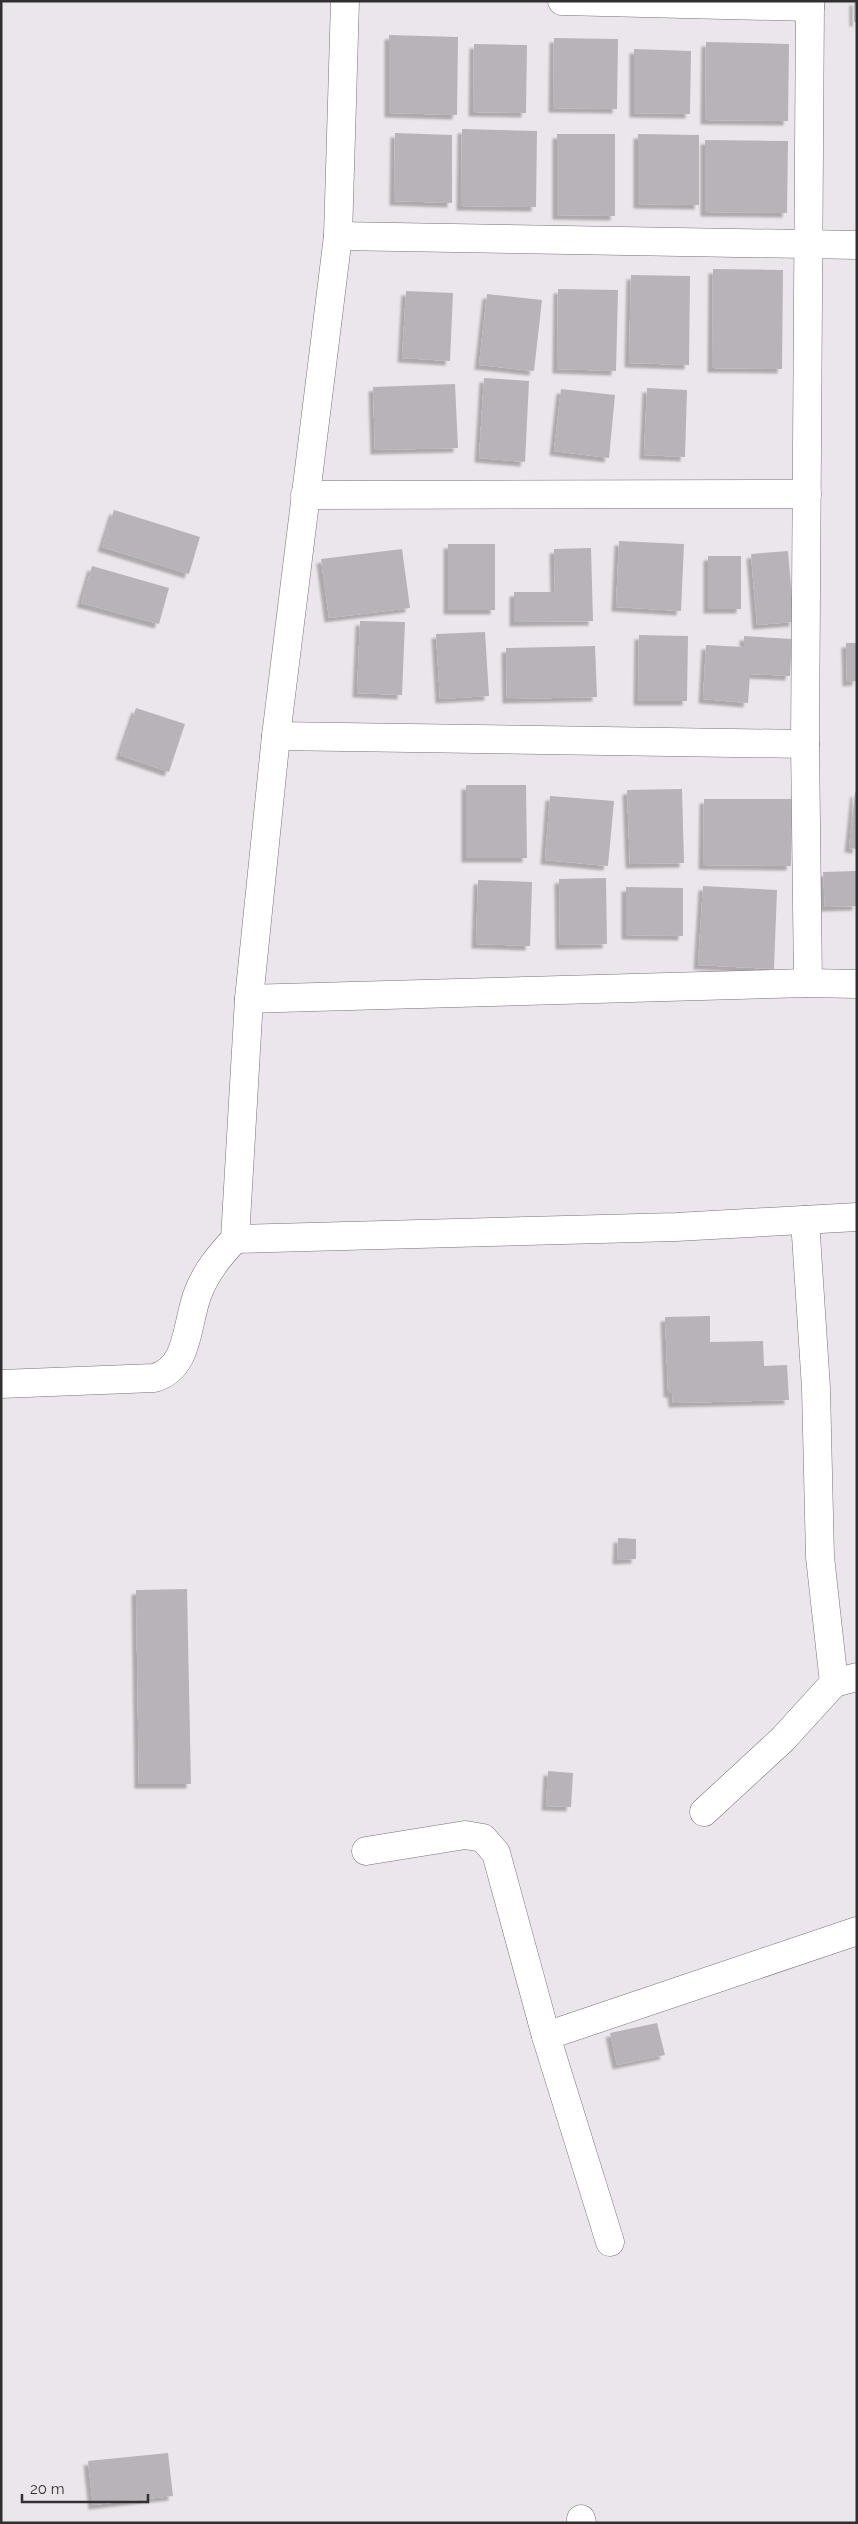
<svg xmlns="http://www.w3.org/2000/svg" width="858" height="2524" font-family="Raleway,sans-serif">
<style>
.building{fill:#b8b3b8;filter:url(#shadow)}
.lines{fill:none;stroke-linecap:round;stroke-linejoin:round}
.minor-casing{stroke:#777277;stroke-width:29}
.minor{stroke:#fff;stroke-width:28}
</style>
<defs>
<filter id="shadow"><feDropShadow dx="-4.5" dy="4.5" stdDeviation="1" flood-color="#0004"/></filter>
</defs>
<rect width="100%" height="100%" fill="#ebe6eb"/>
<g class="building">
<rect x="854" y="1" width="3" height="21"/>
<polygon points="389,35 458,37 457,115 389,113"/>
<polygon points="554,38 618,39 617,109 553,108"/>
<polygon points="706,42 789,44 788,121 705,120"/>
<polygon points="474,44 527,45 526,113 473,112"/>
<polygon points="634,49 691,51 690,114 634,113"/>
<polygon points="462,129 537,131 536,207 461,206"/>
<polygon points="395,133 452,135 452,203 394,201"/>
<polygon points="557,134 615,134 615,216 557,215"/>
<polygon points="638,134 699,135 699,205 638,204"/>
<polygon points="705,140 788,141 787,213 705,212"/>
<polygon points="713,269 783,270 782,369 712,368"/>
<polygon points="631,275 690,276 689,365 629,363"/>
<polygon points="558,289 618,290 616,371 557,369"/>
<polygon points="406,291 453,293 450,361 402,358"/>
<polygon points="487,294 542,300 534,371 479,365"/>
<polygon points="484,378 529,381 525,462 479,458"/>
<polygon points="455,384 458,448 375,450 373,387"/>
<polygon points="647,388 687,390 685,457 644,455"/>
<polygon points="561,389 615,395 609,458 554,451"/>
<polygon points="114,510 200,537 189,574 102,547"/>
<polygon points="619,541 684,544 681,611 616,607"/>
<rect x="448" y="544" width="47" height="66"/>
<polygon points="591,548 593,621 514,622 514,592 555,592 554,549"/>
<polygon points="402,549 410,608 329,618 321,559"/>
<polygon points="788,551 794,622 757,625 751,554"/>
<rect x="708" y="556" width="33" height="53"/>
<polygon points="92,566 169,588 159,624 81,603"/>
<polygon points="360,621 405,622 402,695 357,693"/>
<polygon points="485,632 489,696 440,699 436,634"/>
<polygon points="639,635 688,636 687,701 638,701"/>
<polygon points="744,636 792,639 790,676 750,674 748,703 703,699 706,645 744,647"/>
<polygon points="846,643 857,643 857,681 847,682"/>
<polygon points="595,646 597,697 507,699 506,648"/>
<polygon points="136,708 185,724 169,772 120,755"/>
<polygon points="466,785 526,785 527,858 466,858"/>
<polygon points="682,789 684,863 630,864 627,790"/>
<polygon points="855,792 857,793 857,849 849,848"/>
<polygon points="550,796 614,801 608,866 545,860"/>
<polygon points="704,799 792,799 791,866 703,865"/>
<polygon points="857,871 857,906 825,907 823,872"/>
<polygon points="606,878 607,944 560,945 559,879"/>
<polygon points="478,880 532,882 530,946 476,944"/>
<polygon points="703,886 777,890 774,969 698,965"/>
<polygon points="626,887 683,888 683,936 626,935"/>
<polygon points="710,1316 710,1342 763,1341 764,1366 787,1365 789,1400 673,1403 672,1393 668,1393 668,1390 665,1317"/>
<polygon points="618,1538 636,1539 636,1559 617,1560"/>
<polygon points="187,1589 191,1784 139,1784 136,1590"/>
<polygon points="548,1771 573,1773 571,1807 546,1806"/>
<polygon points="657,2023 665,2055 617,2065 610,2033"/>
<polygon points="168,2453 173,2496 93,2505 88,2461"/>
</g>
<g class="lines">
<g class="minor-casing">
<g id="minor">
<polyline points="562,1 810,7"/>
<polyline points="338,236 857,245"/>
<polyline points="305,495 807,494"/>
<polyline points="276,736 805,744"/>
<polyline points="808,983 805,744 810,1"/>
<polyline points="249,999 808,983 857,984"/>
<polyline points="235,1239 676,1227 857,1217"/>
<path d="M1,1384L154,1378C190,1368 186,1323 198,1293C206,1272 219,1256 235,1239L249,999L276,736L338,236L345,1"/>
<polyline points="834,1683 857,1677"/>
<polyline points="704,1812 783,1739 834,1683 820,1557 816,1388 805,1220"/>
<polyline points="366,1851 465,1835 483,1838 496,1853 546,2036"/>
<polyline points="610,2242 546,2036 857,1931"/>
<polyline points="581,2519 582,2523"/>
</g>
</g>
<use href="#minor" class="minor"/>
</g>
<rect width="858" height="2524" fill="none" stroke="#312f31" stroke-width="5"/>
<path d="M22 2494v8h126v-8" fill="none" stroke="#312f31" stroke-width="2.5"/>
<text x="30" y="2494" font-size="15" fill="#312f31" stroke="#ebe6eb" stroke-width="4" paint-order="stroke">20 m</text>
</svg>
